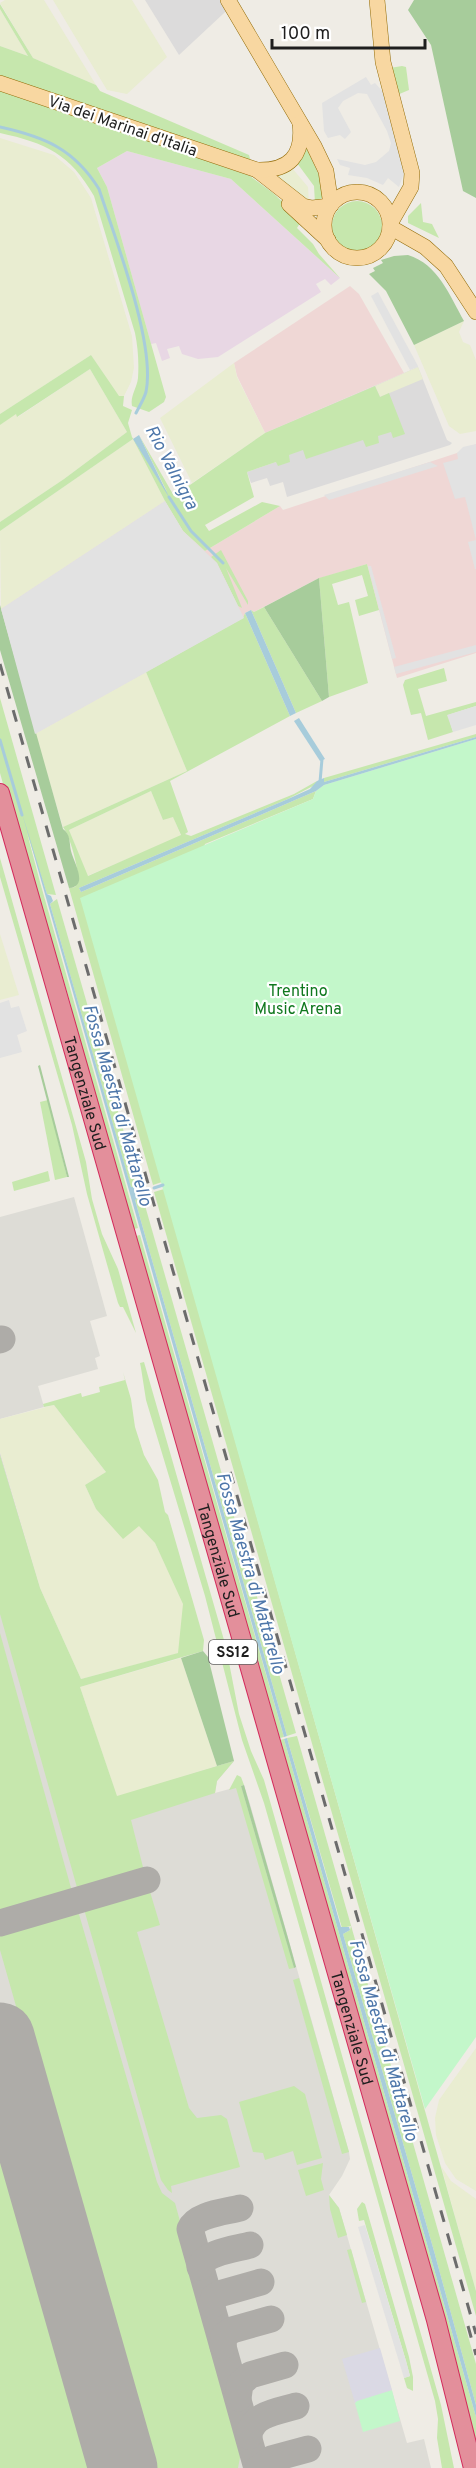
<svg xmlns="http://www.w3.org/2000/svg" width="476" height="2468" font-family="Overpass,sans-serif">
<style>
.residential{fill:#dcdbdb}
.commercial{fill:#efd7d5}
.industrial{fill:#e8d7e4}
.airport{fill:#dddcd6}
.farmland{fill:#e9edd1}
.grass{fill:#c6e7ad;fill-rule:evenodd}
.forest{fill:#a7cc9b}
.park{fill:#c3f7ca}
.parking{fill:#e2e2e2}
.plaza{fill:#dad9e4}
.water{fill:#a7ccdb}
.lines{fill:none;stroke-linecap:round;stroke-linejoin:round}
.stream{stroke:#a7ccdb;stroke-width:3}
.taxiway{stroke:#aeaca8;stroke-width:27}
.runway{stroke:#aeaca8;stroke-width:69}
.major-casing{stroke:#926b06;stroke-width:16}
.highway-casing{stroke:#d32b5c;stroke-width:20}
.major{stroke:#f8d7a1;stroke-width:15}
.highway{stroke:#e38f9b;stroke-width:18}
.rail{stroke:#6c6c6c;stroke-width:3;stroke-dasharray:12 12;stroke-linecap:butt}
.labels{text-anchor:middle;stroke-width:4.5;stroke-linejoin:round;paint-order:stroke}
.shield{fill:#fff;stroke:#626262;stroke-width:1.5}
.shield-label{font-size:15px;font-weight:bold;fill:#1e1e1e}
.street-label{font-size:16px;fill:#1e1e1e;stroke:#fff}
.park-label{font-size:16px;fill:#10781e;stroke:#fff}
.water-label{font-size:18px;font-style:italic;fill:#4e77aa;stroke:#fff}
</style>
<rect width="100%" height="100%" fill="#efece5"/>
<g class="residential">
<polygon points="145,0 238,0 179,55"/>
<polygon points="418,367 447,440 452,443 450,445 287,497 283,482 270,486 267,478 251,483 247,472 276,462 265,433"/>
</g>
<g class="commercial">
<polygon points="350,286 359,294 404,373 265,433 237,376 234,363"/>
<polygon points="476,444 476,653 397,678 367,564 317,579 254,612 251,610 245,613 244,618 35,734 1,609 165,501 183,531 205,551 280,506 283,510 457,453"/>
</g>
<polygon class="industrial" points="127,151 231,179 340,278 331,285 325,279 316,284 321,292 218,357 198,359 182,354 179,346 167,349 170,358 162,361 156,343 151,344 107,187 97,168"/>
<g class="airport">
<polygon points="74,1197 107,1316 90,1321 100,1356 95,1358 98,1369 38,1386 44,1407 0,1419 0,1217"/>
<polygon points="0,1452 40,1588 117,1796 234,1761 217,1781 215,1793 244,1785 250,1804 349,2152 350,2159 342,2176 329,2195 339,2208 407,2443 424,2439 431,2468 0,2468"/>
</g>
<g class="farmland">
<polygon points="5,0 44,0 96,85 33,58 0,3"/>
<polygon points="53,0 132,0 167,57 127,94 107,90"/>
<polygon points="0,9 28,56 0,46"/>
<polygon points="0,138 54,155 74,172 91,198 132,336 134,368 131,382 124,396 119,397 91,355 0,414"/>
<polygon points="292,168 308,187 309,204 272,177"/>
<polygon points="464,321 459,332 463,342 470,345 476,360 476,431 460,434 449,426 414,345"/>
<polygon points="234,363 237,377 265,433 192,483 160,418"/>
<polygon points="418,367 423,379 380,397 375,386"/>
<polygon points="90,369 127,432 64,479 0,522 0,425 16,413 18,417"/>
<polygon points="133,439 165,501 1,609 0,531"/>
<polygon points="146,672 187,771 63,827 35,734"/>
<polygon points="151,791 163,820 173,816 181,836 87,876 69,830"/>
<polygon points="0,934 19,995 0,1000"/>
<polygon points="54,1405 106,1472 85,1485 96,1509 123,1538 139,1525 155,1543 184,1604 179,1653 81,1679 40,1588 0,1452 0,1419"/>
<polygon points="181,1658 217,1766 117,1797 80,1687"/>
<polygon points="476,2048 476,2191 456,2179 445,2163 436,2135 435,2118 439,2100"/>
<polygon points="441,2166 451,2181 476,2199 476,2291"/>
</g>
<g class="grass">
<polygon points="0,4 33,58 96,85 100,91 249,155 251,162 0,77 0,46 28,56 0,9"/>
<polygon points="402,66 406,67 409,90 397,95 390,68"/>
<path d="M0,89L250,176L273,193L302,220L297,228L313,244L319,254L340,278L231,179L127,151L97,168L107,187L166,397L164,402L149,412L132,406C130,396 137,388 138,378C139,362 138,348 135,333L94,196C70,154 46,143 0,133Z"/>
<polygon points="306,147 323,184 323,197 315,203 314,186 297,163"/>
<circle cx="357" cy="226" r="25"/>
<polygon points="421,203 423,222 432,224 439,238 408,223 408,216"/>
<polygon points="91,355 119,396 124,396 123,406 132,410 128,423 132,437 167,492 139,435 174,496 265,433 375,386 380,397 389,393 405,434 393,438 391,432 378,436 379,443 366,447 363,440 306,459 303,450 289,455 290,462 278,466 276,462 247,472 254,497 205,525 209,531 262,502 280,506 205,551 183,531 165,501 133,439 0,531 0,522 64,479 127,432 90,369 17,417 16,414 0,425 0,414"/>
<polygon points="221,550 248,601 248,605 226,568 242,608 238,606 217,563 211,557"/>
<polygon points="367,564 379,610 359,616 355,600 368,596 362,575 332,584 338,605 349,602 368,683 329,697 319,578"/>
<polygon points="264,607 322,701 296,713 251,610 254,612"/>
<path d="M245,613L290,716L170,781L188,832L185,834L191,836L294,794L317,781L315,785L288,799L79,888L81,892L316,791L313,799L205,844L203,850L86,916L162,1182L153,1185L69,888L75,887L79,880C77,865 71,838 63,827L187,771L146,672L243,618ZM151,791L163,820L173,817L181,835L88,876L69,830Z"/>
<polygon points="444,668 447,681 418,689 426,716 476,702 476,706 448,715 453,732 428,740 421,713 411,715 403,685 405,680"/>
<polygon points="0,698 56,895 47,894 27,833 40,882 138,1228 130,1230 75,1036 71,1005 58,961 46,936 0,773"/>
<polygon points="476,734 476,737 324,782 324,778"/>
<polygon points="0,858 86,1162 92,1199 102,1234 118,1269 136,1333 123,1307 120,1307 118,1303 87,1194 72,1125 0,877"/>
<polygon points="57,899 140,1188 131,1188 50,904"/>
<polygon points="48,1100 67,1177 55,1180 40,1102"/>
<polygon points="48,1171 50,1181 14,1191 12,1182"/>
<polygon points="164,1189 476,2291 476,2316 154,1192"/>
<polygon points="142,1195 296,1733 287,1736 135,1200"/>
<polygon points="140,1235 284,1737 280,1738 132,1237"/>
<polygon points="144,1362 226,1647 239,1714 251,1751 264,1780 441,2405 454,2468 442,2468 437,2438 438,2419 435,2401 264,1803 242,1740 205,1596 146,1400 141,1368 140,1363"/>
<polygon points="123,1372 131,1399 135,1427 144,1455 158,1480 165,1512 168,1515 204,1640 203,1651 80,1687 117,1796 234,1761 217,1781 215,1793 131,1820 144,1871 78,1891 0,1614 0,1455 40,1588 81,1679 178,1653 183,1604 155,1543 139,1526 123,1539 96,1509 85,1485 106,1472 54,1405 44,1407 43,1404 81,1393 82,1397 100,1392 99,1387 125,1380"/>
<polygon points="0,1633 73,1895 0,1918"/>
<polygon points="297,1736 476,2364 476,2405 434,2251 343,1934 350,1930 351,1926 342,1928 287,1738"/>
<polygon points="284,1739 476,2417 476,2451 285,1774 280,1740"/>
<polygon points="237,1775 241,1777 244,1785 241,1786 294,1968 289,1969 236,1788 229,1790"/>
<polygon points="148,1885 160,1925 137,1932 189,2108 197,2118 221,2115 227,2119 240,2167 171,2186 172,2193 168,2190 161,2180 82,1902 88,1901 89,1903"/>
<polygon points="76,1904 157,2182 162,2193 175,2203 242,2447 238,2468 148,2468 147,2465 0,1950 0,1927"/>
<polygon points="299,1978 349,2152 342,2154 293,1980"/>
<polygon points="294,2086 305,2094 322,2158 297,2165 293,2151 265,2160 263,2153 253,2152 239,2102"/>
<polygon points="0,2125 98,2468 0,2468"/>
<polygon points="323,2163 321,2179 324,2190 306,2196 298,2170"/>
<polygon points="329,2195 339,2208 347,2235 338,2238 330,2209"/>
<polygon points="362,2202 365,2204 409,2357 413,2377 413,2391 407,2388 404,2378 410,2376 406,2361 364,2220 359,2221 357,2209"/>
<polygon points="351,2249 366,2302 362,2303 347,2250"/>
</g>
<g class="forest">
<polygon points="414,0 476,0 476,198 463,191 431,45 408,10"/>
<path d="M408,255C438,264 450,296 464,321L414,345L386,291L369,274L375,271L373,268L383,263L381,260L394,256Z"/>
<polygon points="319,578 329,697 322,701 264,607"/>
<path d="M0,605L63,829C71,835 69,842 71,851C74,863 89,886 69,888L0,650Z"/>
<polygon points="40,1065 69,1177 67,1177 38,1066"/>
<polygon points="203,1651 208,1657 234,1761 217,1766 181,1658"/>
<polygon points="244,1785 290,1945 296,1967 294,1968 241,1786"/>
</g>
<g class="park">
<polygon points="476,739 476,2037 425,2109 80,898 313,799 316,791 324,785"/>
<polygon points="392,2390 400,2421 363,2432 355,2403 356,2401"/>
</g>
<g class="parking">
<polygon points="366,77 371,85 375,83 383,92 404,173 399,187 388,178 383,185 367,178 348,175 350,168 340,165 337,159 365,165 376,162 389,151 391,143 387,131 367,94 358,93 343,101 338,108 351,132 345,139 340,135 328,138 324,131 322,103"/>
<polygon points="378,292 418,366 418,367 410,370 371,296"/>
<polygon points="476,444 476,569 475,569 468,542 476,540 465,497 455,499 443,463 458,459 457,453 463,447"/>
<polygon points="430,462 438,466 329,500 324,495"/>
<polygon points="165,501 183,531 217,563 244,618 35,734 1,609"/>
<polygon points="368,566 371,566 396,658 392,659"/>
<polygon points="476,645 476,652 396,674 394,667"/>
<polygon points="476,706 476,725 453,732 447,715"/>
<polygon points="9,1000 11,1008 19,1006 27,1031 17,1035 22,1052 0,1058 0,1003"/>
<polygon points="365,2225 406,2361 410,2376 404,2378 358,2227"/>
</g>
<polygon class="plaza" points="380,2348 392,2390 357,2401 355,2403 342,2359"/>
<g class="water">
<polygon points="139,435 170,499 133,439"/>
<polygon points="251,610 296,713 290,716 245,613"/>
<polygon points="299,718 325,759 320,761 294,721"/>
<polygon points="476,737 476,739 324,785 316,791 81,892 79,888 288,799 310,789 317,781 324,778 324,782"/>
<polygon points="22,813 47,894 51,896 53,901 50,904 131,1187 140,1188 142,1195 135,1200 287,1736 284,1737"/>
<polygon points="287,1738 341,1927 349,1927 350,1930 343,1934 434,2251 476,2405 476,2417 284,1739"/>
</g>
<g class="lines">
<g class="stream">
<path d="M0,127C45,137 74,149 99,189C115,238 156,344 146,392C144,399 139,407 136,413"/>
<polyline points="169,497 191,531 223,563"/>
<polyline points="0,740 22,815"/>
<polyline points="320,782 322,759"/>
<polyline points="154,1188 163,1185"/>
</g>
<g class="taxiway">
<polyline points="0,1340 2,1339"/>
<polyline points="0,1923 147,1880"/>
<path d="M240,2208C226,2212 196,2214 190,2229L257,2468"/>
<path d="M200,2267C205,2252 236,2249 250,2245"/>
<polyline points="212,2305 214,2297 219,2294 261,2282"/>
<polyline points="223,2346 224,2336 232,2330 271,2319"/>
<polyline points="238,2398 240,2384 250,2375 285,2365"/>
<path d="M249,2436C251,2414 279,2411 296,2406"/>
<polyline points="259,2468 271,2459 308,2449"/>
</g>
<polyline class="runway" points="0,2037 123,2468"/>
<g class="major-casing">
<g id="major">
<polyline points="228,0 314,146 326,171 331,205"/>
<polyline points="377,0 383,62 412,173 411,187 391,222"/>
<polyline points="0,83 257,170 303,206 312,208 330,206"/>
<path d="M257,170C289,171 304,156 300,123"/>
<circle cx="357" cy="225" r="33"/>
<polyline points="289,204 328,240"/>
<polyline points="390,227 425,247 446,266 476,312"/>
</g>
</g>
<g class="highway-casing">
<g id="highway">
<path id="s1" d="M0,793L436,2320L473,2468"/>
</g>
</g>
<use href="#major" class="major"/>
<use href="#highway" class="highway"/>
<g class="rail">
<polyline points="0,664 476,2334"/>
<polyline points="468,2326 476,2355"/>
</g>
</g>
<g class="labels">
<rect class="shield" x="209" y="1640" width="48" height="24" rx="4.5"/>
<g class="shield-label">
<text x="233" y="1657">SS12</text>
</g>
<g class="street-label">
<text transform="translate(123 125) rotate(19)" y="6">Via dei Marinai d'Italia</text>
<text dy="6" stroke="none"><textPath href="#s1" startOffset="312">Tangenziale Sud</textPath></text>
<text dy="6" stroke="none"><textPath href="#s1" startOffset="798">Tangenziale Sud</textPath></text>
<text dy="6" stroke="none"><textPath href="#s1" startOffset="1284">Tangenziale Sud</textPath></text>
</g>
<g class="park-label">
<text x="298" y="996">Trentino<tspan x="298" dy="18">Music Arena</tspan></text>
</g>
<g class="water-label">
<text transform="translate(172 467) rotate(62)" y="6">Rio Valnigra</text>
<text transform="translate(118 1105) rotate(74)" y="6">Fossa Maestra di Mattarello</text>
<text transform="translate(251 1573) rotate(74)" y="6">Fossa Maestra di Mattarello</text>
<text transform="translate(384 2040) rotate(74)" y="6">Fossa Maestra di Mattarello</text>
</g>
</g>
<path d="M272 39v9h153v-9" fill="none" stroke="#1e1e1e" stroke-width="3"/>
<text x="281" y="39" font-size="18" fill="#1e1e1e" stroke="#ffffff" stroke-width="4.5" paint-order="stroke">100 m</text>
</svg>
